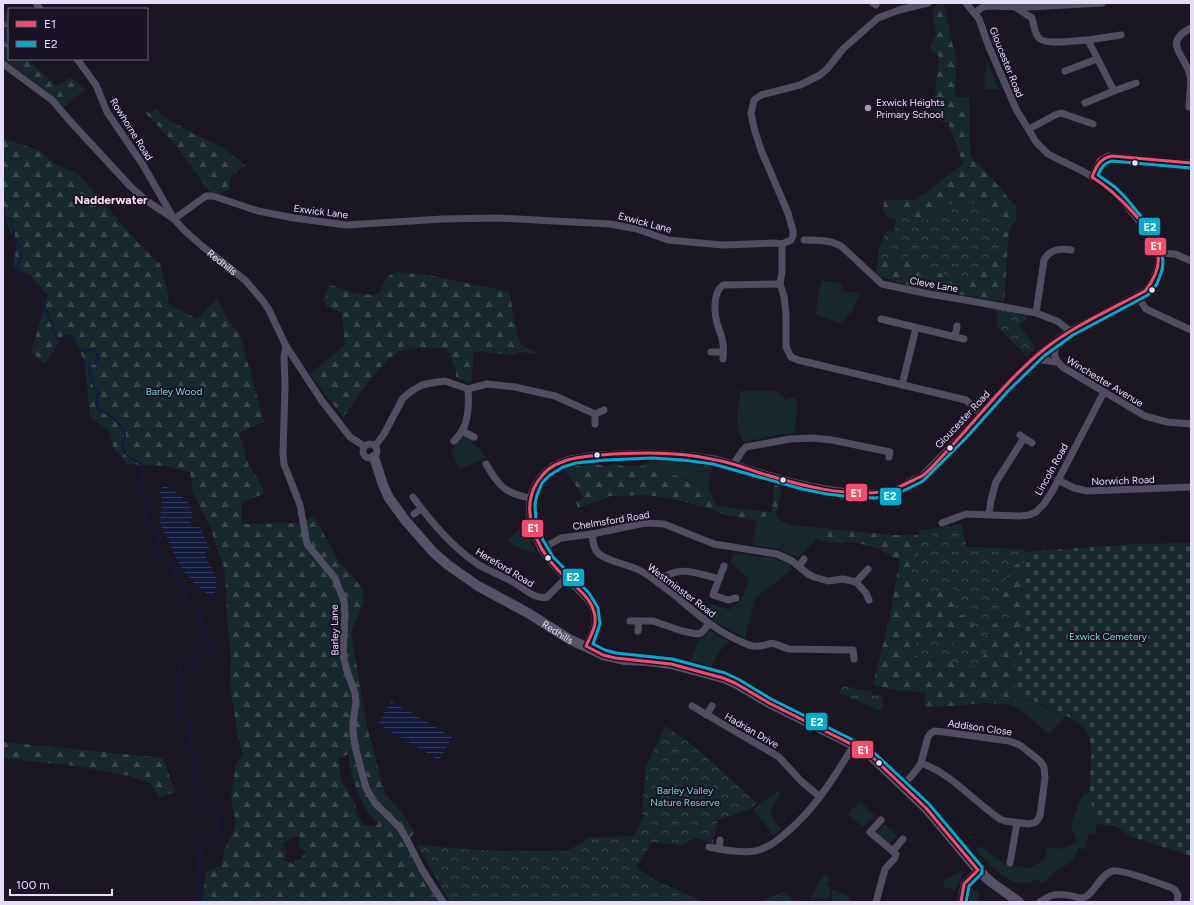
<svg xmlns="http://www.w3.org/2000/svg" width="1194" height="905" font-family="Figtree,sans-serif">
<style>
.grass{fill:#18292e}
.forest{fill:url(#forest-firs);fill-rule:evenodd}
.cemetery{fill:url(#cemetery-stones)}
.park{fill:url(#park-crowns)}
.water{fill:url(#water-rules)}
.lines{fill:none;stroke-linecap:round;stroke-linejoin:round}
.stream{stroke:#131a3e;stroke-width:2}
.street{stroke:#524e61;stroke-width:7}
.secondary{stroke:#565267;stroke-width:10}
.bus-1-casing{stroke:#1a1326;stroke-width:6}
.bus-2-casing{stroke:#1a1326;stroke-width:6}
.bus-1{stroke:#f44d6c;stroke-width:3}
.bus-2{stroke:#00a9ce;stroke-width:3}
.poi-dot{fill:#9f98ae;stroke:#1a1326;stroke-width:1.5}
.bus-dot{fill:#e6ddfa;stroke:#1a1326;stroke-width:1.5}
.labels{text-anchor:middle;stroke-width:4;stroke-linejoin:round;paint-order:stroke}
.street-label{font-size:10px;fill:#e6ddfa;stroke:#1a1326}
.poi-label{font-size:10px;fill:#e6ddfa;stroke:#1a1326;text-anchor:start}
.park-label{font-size:10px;fill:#72d2cc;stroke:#1a1326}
.quarter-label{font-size:12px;font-weight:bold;fill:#fbdfeb;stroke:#1a1326}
.line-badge{stroke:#1a1326;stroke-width:1.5}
.badge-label{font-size:11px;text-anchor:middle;font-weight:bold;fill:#fff}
</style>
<defs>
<pattern id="forest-firs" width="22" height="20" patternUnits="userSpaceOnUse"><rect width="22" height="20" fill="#18292e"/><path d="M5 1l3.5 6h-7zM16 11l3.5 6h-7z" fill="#3a484d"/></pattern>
<pattern id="cemetery-stones" width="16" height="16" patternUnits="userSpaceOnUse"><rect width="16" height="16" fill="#18292e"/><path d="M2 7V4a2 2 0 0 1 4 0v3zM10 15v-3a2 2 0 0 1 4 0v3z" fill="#3a484d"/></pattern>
<pattern id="park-crowns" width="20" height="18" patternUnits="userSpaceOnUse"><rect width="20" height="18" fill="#18292e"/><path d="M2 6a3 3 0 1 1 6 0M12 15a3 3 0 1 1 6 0" fill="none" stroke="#3a484d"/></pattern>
<pattern id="water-rules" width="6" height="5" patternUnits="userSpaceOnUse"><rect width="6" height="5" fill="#131a3e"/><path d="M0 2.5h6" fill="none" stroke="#353b5b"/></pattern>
</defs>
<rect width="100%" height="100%" fill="#1b1722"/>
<g class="grass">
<polygon points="986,61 987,61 999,89 985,89 984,74 986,74"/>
<polygon points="822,280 842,284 841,291 860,293 852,311 841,323 816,315 818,294"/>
<path d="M740,391H777L785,400L795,397L797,406L795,433L781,434L744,442C732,423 739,411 740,391Z"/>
<polygon points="465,436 472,439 472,443 480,449 486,458 460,469 451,450 460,438"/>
<path d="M654,460L675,461L712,466L708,489V490C696,488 695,484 686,479C671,472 654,466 638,466Z"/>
<path d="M769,512L772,514H776C780,526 799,526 809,527L810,532L817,538L799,557H796L780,549L752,545L757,521L761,522Z"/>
<polygon points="525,524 527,534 537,554 517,547 507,541"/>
<polygon points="732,553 773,558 791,565 790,567 793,569 755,598 745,638 716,622 703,612 706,607 710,603 729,610 742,599 749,578 731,564"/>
<polygon points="708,630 729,641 719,652 711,666 690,661 699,639 704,638"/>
<polygon points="1015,695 1066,715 1049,734 1018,708 1009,704"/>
<polygon points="778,791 781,791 770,813 781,829 773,835 766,825 753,810 759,804"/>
<path d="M1084,793H1090L1097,824L1094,834L1089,833L1084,850L1078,848C1074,863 1068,863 1057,871C1051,874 1047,880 1042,884L1038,879C1032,881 1026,885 1019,883C1003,880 987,862 976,850L978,847H982L1008,866L1030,868L1045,859L1047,847L1062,849L1076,842V838C1074,834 1072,831 1072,826C1071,821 1081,798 1084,793Z"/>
<polygon points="860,801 875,816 863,827 848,814"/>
<polygon points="884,824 897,835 890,843 887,843 875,834"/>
<polygon points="964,871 956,890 946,888 944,885 944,881 949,877"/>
<polygon points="824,874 830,878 827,885 831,887 829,898 809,900"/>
<polygon points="832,889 851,898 850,902 832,902"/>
<polygon points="968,889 977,890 978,891 978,899 981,902 966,902"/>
</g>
<g class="forest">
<polygon points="937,4 944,5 956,60 955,97 969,97 970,156 995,182 1015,206 1017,219 1009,230 1004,302 910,286 875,275 878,259 891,259 909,257 918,261 924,268 973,276 978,268 997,253 939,210 938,214 928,220 916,219 903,213 883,212 884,200 916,200 963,164 948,123 933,118 939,56 931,50 931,46 936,34 933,13"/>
<polygon points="3,11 9,16 9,59 34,59 30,62 57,86 70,78 85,89 63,108 46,90 3,59"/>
<polygon points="156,108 159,113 174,123 194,134 220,146 246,165 231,176 229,189 222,193 210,192 176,146 144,111 150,113 154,111"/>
<path d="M3,138L40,151L55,164L77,173L125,228L151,256L160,264L166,285L169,304L197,319L217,299L230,323L240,335L264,422L239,433L249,467L259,480L264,494L241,502L242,524L299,523L314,516L338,560L362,588L364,601L351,633L367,727L385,794L404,815L414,832L407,845L438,902H202L206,872L221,865L225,849L235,828V817L231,799L236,764L243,755L238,737L230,685L231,656L227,619L225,571L209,524L193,492L190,472L166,466L127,464L113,447L109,431L90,417L85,363L73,336L64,334L45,364L31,352L48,295L31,276L13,267L17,245L7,224L5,207L3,206ZM349,754C350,779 361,808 379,824L372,826L363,825L356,812L355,803L341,780L339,758ZM299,835L300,842L298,847L306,852L301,859L295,860L293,864L284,860L287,853L283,844L289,839Z"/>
<path d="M397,272L428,275L509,292L517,333L521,345L539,354L520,352L514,355L474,351L471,383L456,378V370L448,349C433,348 413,346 399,352C381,360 356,401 343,417L310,374L345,345L342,313L326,306L323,298H325L329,284C344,290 364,298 380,293C384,281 384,277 397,272Z"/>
<polygon points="587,463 605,466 616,464 622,466 646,466 660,468 688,481 698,488 708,490 713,497 716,506 769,512 760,522 723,514 707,508 669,498 646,495 610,496 578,508 576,502 584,498 563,467"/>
<polygon points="774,485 782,487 776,514 772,514"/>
<path d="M809,527L892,535H918L916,568L932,595L950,587L959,597L957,600L967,614L972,619L978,640L977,647L972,651L966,650L946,639L922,635L910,651L933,660L945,659L962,665L976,666L985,636L995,623L1007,617L1010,609L1003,605L1000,584L1005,581C1009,572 1011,567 1020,562L1025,565L1027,600L1024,646L1015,660V695L1009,704L986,703L940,707L924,706L926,693L913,691H901L873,685L890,616L900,559L893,558L880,549L854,542L831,543L818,540L810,532Z"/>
<polygon points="3,742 163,758 175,792 159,797 150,783 130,776 83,767 3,758"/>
</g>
<path class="cemetery" d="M1191,543V856L1129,836L1116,826L1097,824C1095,814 1090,802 1090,791C1089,775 1094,751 1089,736C1083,717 1032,701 1015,695V660L1024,646L1027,600L1024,552L1136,544Z"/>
<g class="park">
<path d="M974,203C978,204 983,205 986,207C1003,216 1000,238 997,253L978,268L968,282L924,268L918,261L909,257L891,259H878L879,249L886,231L894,232L896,219L887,217L885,212L903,213L916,219L928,220L938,214L942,204Z"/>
<polygon points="991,307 1030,314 1019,326 1036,347 1027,356 997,327 998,313"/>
<path d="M961,524L967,547L1024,549L1025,565L1020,562C1017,564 1011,567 1009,571C1006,579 1009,579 1000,584L1003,605L1010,609L1007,617L995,623L985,636L989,648L975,667L962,665L945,659H921L910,651L922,635L946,639L966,650L972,651L977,647L978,640L972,619L967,614L958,616L955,608L959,597L951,587L932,595L914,587L906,574L909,567L916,568L919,530L939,528Z"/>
<polygon points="845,686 872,692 872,695 883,696 881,703 883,704 881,711 839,693 842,688"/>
<path d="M665,726C699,747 727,777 757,803L748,810L718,820L713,843L694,838L683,845L652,842L636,867L655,880L704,902H450L417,845L463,849L504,851H567L589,838L634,836L644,816L642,813L646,767Z"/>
<polygon points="785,892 794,902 758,902"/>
</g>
<g class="water">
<path d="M165,486C179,494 198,504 190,523L193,528L196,526H199L210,549L206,551C203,565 223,572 214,594L211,596C187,580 179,566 168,540C166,535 162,529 160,523C159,518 162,511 162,505C162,495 156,492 165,486Z"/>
<polygon points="391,701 452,737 439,760 378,724"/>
</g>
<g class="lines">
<path class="stream" d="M3,213L12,221L11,225L14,230V237L22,249C22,259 15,266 18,277L34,288L41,296L56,336L59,340L62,341L72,336L76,345L82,351L95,349L98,357L96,363L90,364C88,375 92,383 98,392L96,405L101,412C104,412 107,413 109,415C114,418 124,428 125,434C125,441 119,447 126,454C131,460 142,461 144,470C146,478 138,485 139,493C148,501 150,507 144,517L150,528L158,532L161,537L155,550L163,559L169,560L178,570L174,577L183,587L185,598L202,615C199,633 204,628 212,640L209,648L197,657L194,670L183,662H180L179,715L190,722C191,739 185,742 197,757C196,763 193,775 194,779C195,788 199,796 201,804L208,806L220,813L216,835L211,841L204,832L199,831L194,838L201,851L198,867L202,882L200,902"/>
<g class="street">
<polyline points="36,3 40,9"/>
<polyline points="873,3 876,5"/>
<path d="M1015,7L1032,18C1034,24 1034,33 1039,38C1045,46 1078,40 1088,40L1114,91"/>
<polyline points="975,13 981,8 987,6 1029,7 1102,3"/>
<polyline points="1088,40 1121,35"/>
<polyline points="77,59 96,85 107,112 143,165 174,219 206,196 213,196 258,211 294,218 346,225 443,219 498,218 610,224 637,229 668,240 722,245 774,243 782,244 791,240 793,236 793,231 788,213 761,150 754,128 751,113 754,100 761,95 800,85 820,75 827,69 843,49 878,18 899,10 928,3"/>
<path id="s1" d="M3,64L52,100L69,120L130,186L147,201L174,219L185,231L202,246L245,280L263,301L269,310L286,346L322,401L350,437L364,446"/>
<polyline points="1065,71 1097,59"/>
<polyline points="1085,103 1114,91 1136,83"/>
<path d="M1189,107C1189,97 1192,85 1190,75C1186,56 1161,43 1191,28"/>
<polyline points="1029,129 1055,115 1061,113 1093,124"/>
<polyline points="1092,177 1100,161 1108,156 1180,163 1191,163"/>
<path d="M804,240C817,240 830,240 841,246L882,284L929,294L971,301L1036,313L1057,321L1070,331"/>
<polyline points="782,244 782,272 780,284 784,296 786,314 786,347 791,357 798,360 966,400 981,414"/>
<polyline points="1158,253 1175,254 1191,261"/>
<polyline points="1137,296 1146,309 1191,330"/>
<path d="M1036,313L1044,260C1050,249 1060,248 1071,250"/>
<polyline points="881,319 964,339"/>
<polyline points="955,337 957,326"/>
<path d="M1057,340C1054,354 1052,358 1064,368L1145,416L1167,422L1191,424"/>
<polyline points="286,346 284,357 285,385 283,454 284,464 300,505 307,544 335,578 344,601 345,615 343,655 347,671 355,693 356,702 353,723 353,732 355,746 366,788 375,803 400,828 406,838 423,871 443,902"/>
<polyline points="711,352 723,352"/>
<path d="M723,359C723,354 724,349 723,344C722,336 719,330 717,323C714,312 713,292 723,285L780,284"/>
<polyline points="1031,361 1042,360 1056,362"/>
<polyline points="902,385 916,328"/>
<polyline points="468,389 487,384 515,387 555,396 595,414 595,424"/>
<polyline points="595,414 604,410"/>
<polyline points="462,431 474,437"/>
<polyline points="1024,438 1032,443"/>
<circle cx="370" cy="451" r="7"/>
<path d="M375,446L384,434L403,398L413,390L422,385L431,383L445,381L468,389C469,403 469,419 462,431C460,434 457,438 454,441"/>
<path d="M486,464C498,485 505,494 531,498"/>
<path d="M733,464C739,458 740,452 746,447L790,439L812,438L832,440L890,452L889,457"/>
<polyline points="1058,480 1074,488 1087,491 1191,487"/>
<path d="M413,497C431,522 453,548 479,565C491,572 503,576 515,583C525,589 535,600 547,597L566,578"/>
<polyline points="414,514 421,509"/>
<polyline points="989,514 991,500 996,482 1024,438 1020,435"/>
<polyline points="942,523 966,514 1020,516 1029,515 1036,512 1044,504 1053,490 1104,392"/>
<path d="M592,534C593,541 593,549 599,554C609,562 628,564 641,571C677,592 703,626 742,642C748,645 754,647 760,646C765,646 770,642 775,644C780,645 783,648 789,649L853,650L854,659"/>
<polyline points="541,549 561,538 592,534 645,523 664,524 714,544 777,554 792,561 808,574 814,577 828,581 843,579 856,582 866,593 869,600"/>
<polyline points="724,566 713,595 728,600 736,598"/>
<polyline points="799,566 804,559"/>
<polyline points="856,582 868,569"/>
<path d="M658,583C675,563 697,573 719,579"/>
<polyline points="630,621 653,621 682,631 697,634 701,633 709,624"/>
<polyline points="638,631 639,621"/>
<path d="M586,646C591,636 597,626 595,615C593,601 579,591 570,582C563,575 555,568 549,560C533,539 522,508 536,484C542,474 551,466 561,462C570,458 581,457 590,456C631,452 674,452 714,459C728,462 741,467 755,471C786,481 819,490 852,492C867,493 883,494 897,489C906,485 912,479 921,477L962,435L1004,388L1041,352L1070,331L1145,291C1156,279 1163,260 1156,243C1151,233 1142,225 1135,216C1127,207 1120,196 1110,188C1092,174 1069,165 1048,154L1036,142L1016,109L989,47L979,19L966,3"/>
<polyline points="692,706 779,757 801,781 820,797"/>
<polyline points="706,715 712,706"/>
<path d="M903,786L918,768L921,763L928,737L931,733L935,731L952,733L1009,741L1020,745L1040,761L1044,767L1045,778L1040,816L1036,822L1029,824L1005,821L1000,819C973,801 952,774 921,763"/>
<path d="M720,840L719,849C731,851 743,853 755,851C768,848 777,841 787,832C816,808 834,777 854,745"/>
<polyline points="709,847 719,849"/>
<polyline points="893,851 903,839"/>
<polyline points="1010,863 1017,823"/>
<polyline points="876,902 885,869 895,858 896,854 870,832 881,820"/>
<polyline points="961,902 964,884 978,870"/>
<path d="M1040,902C1050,894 1059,893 1072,896C1074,896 1078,898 1081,898C1094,897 1099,874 1113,871C1123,869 1161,884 1172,888L1175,890L1178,895L1177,902"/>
</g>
<path class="secondary" id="s2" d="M374,457L383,485L389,498L405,520L433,552L448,565L478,586L528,613L569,639L603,655L625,660L648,661L671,664L723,678L735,683L769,703L854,745L867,752L926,808L978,870L991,882L1019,902"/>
<g class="bus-1-casing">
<path id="bus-1" d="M961,902L964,884L978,870L926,808L867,752L769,703L735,683L723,678L671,664L615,658L603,655L586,646C591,635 598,625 594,612C590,595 569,582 557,569C536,547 519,509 538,481C544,472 552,465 562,462C574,457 588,456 601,455C639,452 679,451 716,460C734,463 750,470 767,475C803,486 843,496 881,492C894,491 902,485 914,480C916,478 919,478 922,476C931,470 939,459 947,451C978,418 1007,380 1042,351C1073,326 1110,310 1145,291C1153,281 1160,268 1158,255C1155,229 1113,190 1092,177C1096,167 1100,158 1112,156L1191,163"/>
</g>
<g class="bus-2-casing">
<path id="bus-2" d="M966,902L969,886L982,873V867L929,804L869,748L771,699L738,679L725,673L672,659L616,653L605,650L593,644L600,624L598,608L589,593L553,557L543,540L536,522L535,504L537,495L542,483L550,475L563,467L576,463L606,460L652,458L683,460L713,464L802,489L827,494L852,497L875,498L893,496L923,481L966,438L1008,391L1044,356L1073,335L1148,295L1157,284L1162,270L1163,263L1162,248L1158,237L1125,197L1115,187L1098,175C1101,168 1104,163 1112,161L1191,168"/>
</g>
<use href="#bus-1" class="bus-1"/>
<use href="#bus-2" class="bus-2"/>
</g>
<circle class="poi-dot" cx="868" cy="108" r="4"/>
<g class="bus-dot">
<circle cx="1135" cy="163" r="3.5"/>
<circle cx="1152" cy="290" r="3.5"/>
<circle cx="950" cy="448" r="3.5"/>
<circle cx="597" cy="455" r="3.5"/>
<circle cx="783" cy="480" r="3.5"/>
<circle cx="548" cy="558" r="3.5"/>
<circle cx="879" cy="763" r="3.5"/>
</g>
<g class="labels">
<g class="street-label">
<text transform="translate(1007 62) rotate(68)" y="4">Gloucester Road</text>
<text transform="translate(132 129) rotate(58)" y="4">Rowhorne Road</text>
<text transform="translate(321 211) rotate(7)" y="4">Exwick Lane</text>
<text transform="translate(645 222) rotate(15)" y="4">Exwick Lane</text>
<text dy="4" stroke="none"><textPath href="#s1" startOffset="297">Redhills</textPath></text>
<text transform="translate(934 284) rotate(10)" y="4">Cleve Lane</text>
<text transform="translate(1105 381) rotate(31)" y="4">Winchester Avenue</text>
<text transform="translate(962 419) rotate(-47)" y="4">Gloucester Road</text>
<text transform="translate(1051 469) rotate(-61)" y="4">Lincoln Road</text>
<text transform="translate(1123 480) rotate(-2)" y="4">Norwich Road</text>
<text transform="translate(611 520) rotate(-9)" y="4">Chelmsford Road</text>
<text transform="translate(505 567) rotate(31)" y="4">Hereford Road</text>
<text transform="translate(682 590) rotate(37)" y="4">Westminster Road</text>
<text transform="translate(334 630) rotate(-91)" y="4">Barley Lane</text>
<text dy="4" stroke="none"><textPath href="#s2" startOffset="262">Redhills</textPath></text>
<text transform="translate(980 727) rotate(8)" y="4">Addison Close</text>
<text transform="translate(752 730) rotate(30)" y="4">Hadrian Drive</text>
</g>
<g class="poi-label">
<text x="876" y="106">Exwick Heights<tspan x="876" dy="12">Primary School</tspan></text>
</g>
<g class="park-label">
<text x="174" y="395">Barley Wood</text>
<text x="1108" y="640">Exwick Cemetery</text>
<text x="685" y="794">Barley Valley<tspan x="685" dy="12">Nature Reserve</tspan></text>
</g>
<g class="quarter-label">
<text x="111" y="204">Nadderwater</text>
</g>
</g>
<g class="line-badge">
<rect x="1138" y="217" width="23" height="19" rx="4" fill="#00a9ce"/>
<rect x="1144" y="237" width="23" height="19" rx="4" fill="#f44d6c"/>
<rect x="845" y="483" width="23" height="19" rx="4" fill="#f44d6c"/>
<rect x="879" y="487" width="23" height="19" rx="4" fill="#00a9ce"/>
<rect x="521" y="519" width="23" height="19" rx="4" fill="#f44d6c"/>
<rect x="562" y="568" width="23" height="19" rx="4" fill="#00a9ce"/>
<rect x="805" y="712" width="23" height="19" rx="4" fill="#00a9ce"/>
<rect x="851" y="740" width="23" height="19" rx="4" fill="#f44d6c"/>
</g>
<g class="badge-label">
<text x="1150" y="231">E2</text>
<text x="1156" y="250">E1</text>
<text x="856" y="497">E1</text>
<text x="890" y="500">E2</text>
<text x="533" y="532">E1</text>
<text x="573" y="581">E2</text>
<text x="817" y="726">E2</text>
<text x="863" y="754">E1</text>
</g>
<rect width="1194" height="905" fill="none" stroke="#e6ddfa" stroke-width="8"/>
<rect x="8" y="8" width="140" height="52" fill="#1a1326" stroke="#6c647b"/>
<rect x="16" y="21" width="20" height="6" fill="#f44d6c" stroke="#6c647b"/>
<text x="44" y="28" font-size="12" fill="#e6ddfa">E1</text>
<rect x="16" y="41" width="20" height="6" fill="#00a9ce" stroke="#6c647b"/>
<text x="44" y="48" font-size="12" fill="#e6ddfa">E2</text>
<path d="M10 889v6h102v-6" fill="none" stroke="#e6ddfa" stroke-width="2"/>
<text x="16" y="889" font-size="12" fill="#e6ddfa" stroke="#1a1326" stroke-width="3" paint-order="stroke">100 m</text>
</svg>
